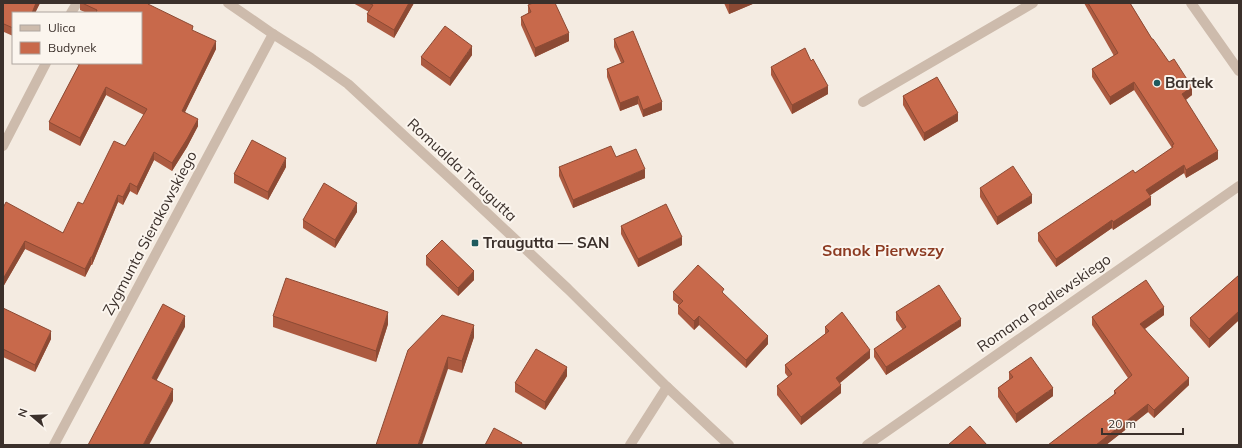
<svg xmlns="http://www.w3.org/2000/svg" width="1242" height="448" font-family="Mulish,sans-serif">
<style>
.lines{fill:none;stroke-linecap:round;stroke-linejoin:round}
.minor{stroke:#cdbbac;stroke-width:10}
.wall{fill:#ac5a40}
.shaded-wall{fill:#8c4a34}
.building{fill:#c8694b;stroke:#8c4a34}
.poi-dot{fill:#1f5a5e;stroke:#fbf5ee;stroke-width:1.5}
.labels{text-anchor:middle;stroke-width:4;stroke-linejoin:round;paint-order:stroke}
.poi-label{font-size:15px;font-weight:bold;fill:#3b302b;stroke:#fbf5ee;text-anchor:start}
.street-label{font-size:15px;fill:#3b302b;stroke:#fbf5ee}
.neighbourhood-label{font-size:16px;font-weight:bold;fill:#8c3b22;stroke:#fbf5ee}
</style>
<rect width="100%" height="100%" fill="#f4ebe1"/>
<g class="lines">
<g class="minor">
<polyline points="228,3 273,34 311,58 348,84 452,180 568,289 667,387 729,445"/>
<polyline points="1191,3 1239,71"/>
<polyline points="71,13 77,3"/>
<polyline points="863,102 1033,3"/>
<polyline points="3,146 46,63"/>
<polyline points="54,445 273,34"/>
<polyline points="630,445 667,387"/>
<polyline points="867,445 1239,186"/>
</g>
</g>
<g class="wall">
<polygon points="3,3 40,3 35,13 13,13 13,36 4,32 3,35"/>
<polygon points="80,3 149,3 149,5 193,31 216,49 185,112 198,126 187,147 172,171 154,160 137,195 130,191 123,205 118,202 92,265 91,265 85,277 25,249 3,287 3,208 63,233 125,146 144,115 106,95 80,146 49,130 49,122 79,65 76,64 76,63 141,63 141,13 87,13 80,10"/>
<polygon points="353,3 414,3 394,38 367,22 367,14 369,12"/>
<polygon points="724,3 755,3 729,14"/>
<polygon points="1084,3 1130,3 1152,39 1192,95 1186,100 1218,159 1186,178 1184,173 1149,196 1151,205 1113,230 1112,228 1056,267 1038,241 1038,233 1135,173 1172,148 1134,90 1110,105 1092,77 1092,69 1114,56"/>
<polygon points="528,5 569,41 535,57 521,25 521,17 528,13"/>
<polygon points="614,39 662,110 643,117 638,104 620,111 607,77 607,69 621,63 614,47"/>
<polygon points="472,55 450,86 421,65 421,57"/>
<polygon points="771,67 828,94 792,114 771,75"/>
<polygon points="903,96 958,121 924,141 903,105"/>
<polygon points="286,167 268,200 234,183 234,174"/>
<polygon points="559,167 645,178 573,208 559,176"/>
<polygon points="980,188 1032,203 997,225 980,197"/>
<polygon points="357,212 335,248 303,228 303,220"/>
<polygon points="621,226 682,245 638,267 621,234"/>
<polygon points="426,256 474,280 458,296 426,265"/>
<polygon points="1239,275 1239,320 1209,348 1190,326 1190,318"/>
<polygon points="673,292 724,294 768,344 746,368 699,325 694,330 678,314 678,306 679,305 673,300"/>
<polygon points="3,308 51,339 35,372 3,357"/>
<polygon points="896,312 961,326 886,375 874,357 874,349 903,330 896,320"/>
<polygon points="1164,315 1145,329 1189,385 1154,418 1148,412 1106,445 1048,445 1114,395 1114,391 1128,378 1092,325 1092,317"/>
<polygon points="273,316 388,324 376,362 273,327"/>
<polygon points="825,327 870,358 840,383 841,393 801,425 777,395 777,386 788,377 785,373 785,365 825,334"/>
<polygon points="474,337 462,373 448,369 408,350"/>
<polygon points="1009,372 1053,396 1016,423 998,397 998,388 1009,380"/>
<polygon points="567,376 545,410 515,392 515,383"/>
</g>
<g class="shaded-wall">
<polygon points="36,3 40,3 35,13 32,13"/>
<polygon points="409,3 414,3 394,38 394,30"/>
<polygon points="729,3 755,3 729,14"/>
<polygon points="4,24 4,32 3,35 3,27"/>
<polygon points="569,33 569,41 535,57 535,48"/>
<polygon points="216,41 216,49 182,118 182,111"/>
<polygon points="472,46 472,55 450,86 450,78"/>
<polygon points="1134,82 1134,90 1110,105 1110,97"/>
<polygon points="828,86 828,94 792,114 792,105"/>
<polygon points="106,87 106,95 80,146 80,138"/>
<polygon points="1192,87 1192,95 1182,102 1182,94"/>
<polygon points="638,96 638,104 620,111 620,103"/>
<polygon points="662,102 662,110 643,117 643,110"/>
<polygon points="958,113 958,121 924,141 924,133"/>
<polygon points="198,119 198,126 187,147 172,171 172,163"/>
<polygon points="1218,151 1218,159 1186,178 1186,170"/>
<polygon points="154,152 154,160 137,195 137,187"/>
<polygon points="286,158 286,167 268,200 268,192"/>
<polygon points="1184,165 1184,173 1146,198 1146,190"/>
<polygon points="645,169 645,178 573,208 573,200"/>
<polygon points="130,183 130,191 123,205 123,197"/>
<polygon points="118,195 118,202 92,265 92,257"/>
<polygon points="1032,195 1032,203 997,225 997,217"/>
<polygon points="1151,197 1151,205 1113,230 1113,222"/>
<polygon points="357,203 357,212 335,248 335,240"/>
<polygon points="1112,220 1112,228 1056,267 1056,259"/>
<polygon points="682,237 682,245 638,267 638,259"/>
<polygon points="25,241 25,249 3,287 3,279"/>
<polygon points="91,257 91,265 85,277 85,269"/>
<polygon points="474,271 474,280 458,296 458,288"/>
<polygon points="1164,307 1164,315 1140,332 1140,324"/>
<polygon points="1239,311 1239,320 1209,348 1209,339"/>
<polygon points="388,312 388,324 376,362 376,351"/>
<polygon points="185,316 185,327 152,389 152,378"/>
<polygon points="699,316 699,325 694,330 694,321"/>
<polygon points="961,319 961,326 886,375 886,367"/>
<polygon points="474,325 474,337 462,373 462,361"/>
<polygon points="51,331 51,339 35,372 35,365"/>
<polygon points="768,336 768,344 746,368 746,360"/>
<polygon points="870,350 870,358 836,386 836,378"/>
<polygon points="448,357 448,369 422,445 418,445"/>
<polygon points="567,367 567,376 545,410 545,402"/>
<polygon points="1189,378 1189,385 1154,418 1154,410"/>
<polygon points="841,385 841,393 801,425 801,417"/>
<polygon points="1053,388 1053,396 1016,423 1016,414"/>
<polygon points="173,389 173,401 149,445 143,445"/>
<polygon points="1148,404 1148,412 1106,445 1096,445"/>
</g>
<g class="building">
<polygon points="3,3 36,3 32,13 13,13 13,28 4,24 3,27"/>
<polygon points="82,3 149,3 148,4 193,26 192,30 216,41 182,111 198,119 187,139 172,163 154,152 137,187 130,183 123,197 118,195 92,257 91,257 85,269 25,241 3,279 3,208 6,202 63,233 78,202 83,204 114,141 125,146 147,109 106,87 80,138 49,122 80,63 141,63 141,13 96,13 97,10"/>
<polygon points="368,3 409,3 394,30 367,14 373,5"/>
<polygon points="533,3 555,3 569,33 535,48 521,17 531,12 528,5"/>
<polygon points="1088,3 1130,3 1152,39 1153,39 1169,62 1174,59 1192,87 1182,94 1218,151 1186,170 1184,165 1146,190 1151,197 1113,222 1112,220 1056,259 1038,233 1133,170 1135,173 1173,147 1172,145 1174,144 1134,82 1110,97 1092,69 1118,53"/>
<polygon points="445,26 472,46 450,78 421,57"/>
<polygon points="633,31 662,102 643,110 638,96 620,103 607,69 624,62 614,39"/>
<polygon points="805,48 811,61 813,59 828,86 792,105 771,67"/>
<polygon points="937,77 958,113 924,133 903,96"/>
<polygon points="252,140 286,158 268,192 234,174"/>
<polygon points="611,146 616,157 636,149 645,169 573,200 559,167"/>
<polygon points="1013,166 1032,195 997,217 980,188"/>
<polygon points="324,183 357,203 335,240 303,220"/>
<polygon points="666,204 682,237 638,259 621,226"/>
<polygon points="442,240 474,271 458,288 426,256"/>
<polygon points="698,265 724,289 722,292 768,336 746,360 699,316 694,321 678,306 683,301 673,292"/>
<polygon points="1239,275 1239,311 1209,339 1190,318"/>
<polygon points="286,278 388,312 376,351 273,316"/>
<polygon points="1146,280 1164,307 1140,324 1189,378 1154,410 1148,404 1096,445 1048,445 1116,393 1114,391 1132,375 1092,317"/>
<polygon points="939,285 961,319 886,367 874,349 906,327 896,312"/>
<polygon points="163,304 185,316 152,378 173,389 143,445 88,445"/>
<polygon points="3,308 51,331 35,365 3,349"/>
<polygon points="842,312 870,350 836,378 841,385 801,417 777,386 792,374 785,365 829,331 825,327"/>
<polygon points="442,315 474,325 462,361 448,357 418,445 376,445 408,350"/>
<polygon points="536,349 567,367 545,402 515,383"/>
<polygon points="1031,357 1053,388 1016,414 998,388 1013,377 1009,372"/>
<polygon points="970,426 987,445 948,445"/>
<polygon points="494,428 522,443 521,445 485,445"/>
</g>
<g class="poi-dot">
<circle cx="1157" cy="83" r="4"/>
<rect x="471" y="239" width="8" height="8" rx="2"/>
</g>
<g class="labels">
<g class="poi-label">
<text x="1165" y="88">Bartek</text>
<text x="483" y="248">Traugutta — SAN</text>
</g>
<g class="street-label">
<text transform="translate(462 170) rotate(43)" y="5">Romualda Traugutta</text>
<text transform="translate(150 233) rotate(-62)" y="5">Zygmunta Sierakowskiego</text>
<text transform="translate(1044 303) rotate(-35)" y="5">Romana Padlewskiego</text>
</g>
<g class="neighbourhood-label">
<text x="883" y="256">Sanok Pierwszy</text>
</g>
</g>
<rect width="1242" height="448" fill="none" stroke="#3b302b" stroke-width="8"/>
<rect x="12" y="12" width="130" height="52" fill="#fbf5ee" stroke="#aea6a0"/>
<rect x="20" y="25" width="20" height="6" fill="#cdbbac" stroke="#aea6a0"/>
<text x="48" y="32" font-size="12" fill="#3b302b">Ulica</text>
<rect x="20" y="42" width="20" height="12" fill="#c8694b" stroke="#aea6a0"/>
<text x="48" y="52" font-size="12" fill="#3b302b">Budynek</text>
<g transform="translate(32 416) rotate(289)" stroke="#fbf5ee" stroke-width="3" paint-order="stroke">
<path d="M0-3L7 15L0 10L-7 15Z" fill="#3b302b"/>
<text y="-6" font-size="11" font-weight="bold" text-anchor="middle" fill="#3b302b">N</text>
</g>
<path d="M1102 428v6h81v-6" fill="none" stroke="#3b302b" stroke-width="2"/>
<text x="1108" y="428" font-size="12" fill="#3b302b" stroke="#fbf5ee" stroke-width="3" paint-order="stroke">20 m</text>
</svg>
